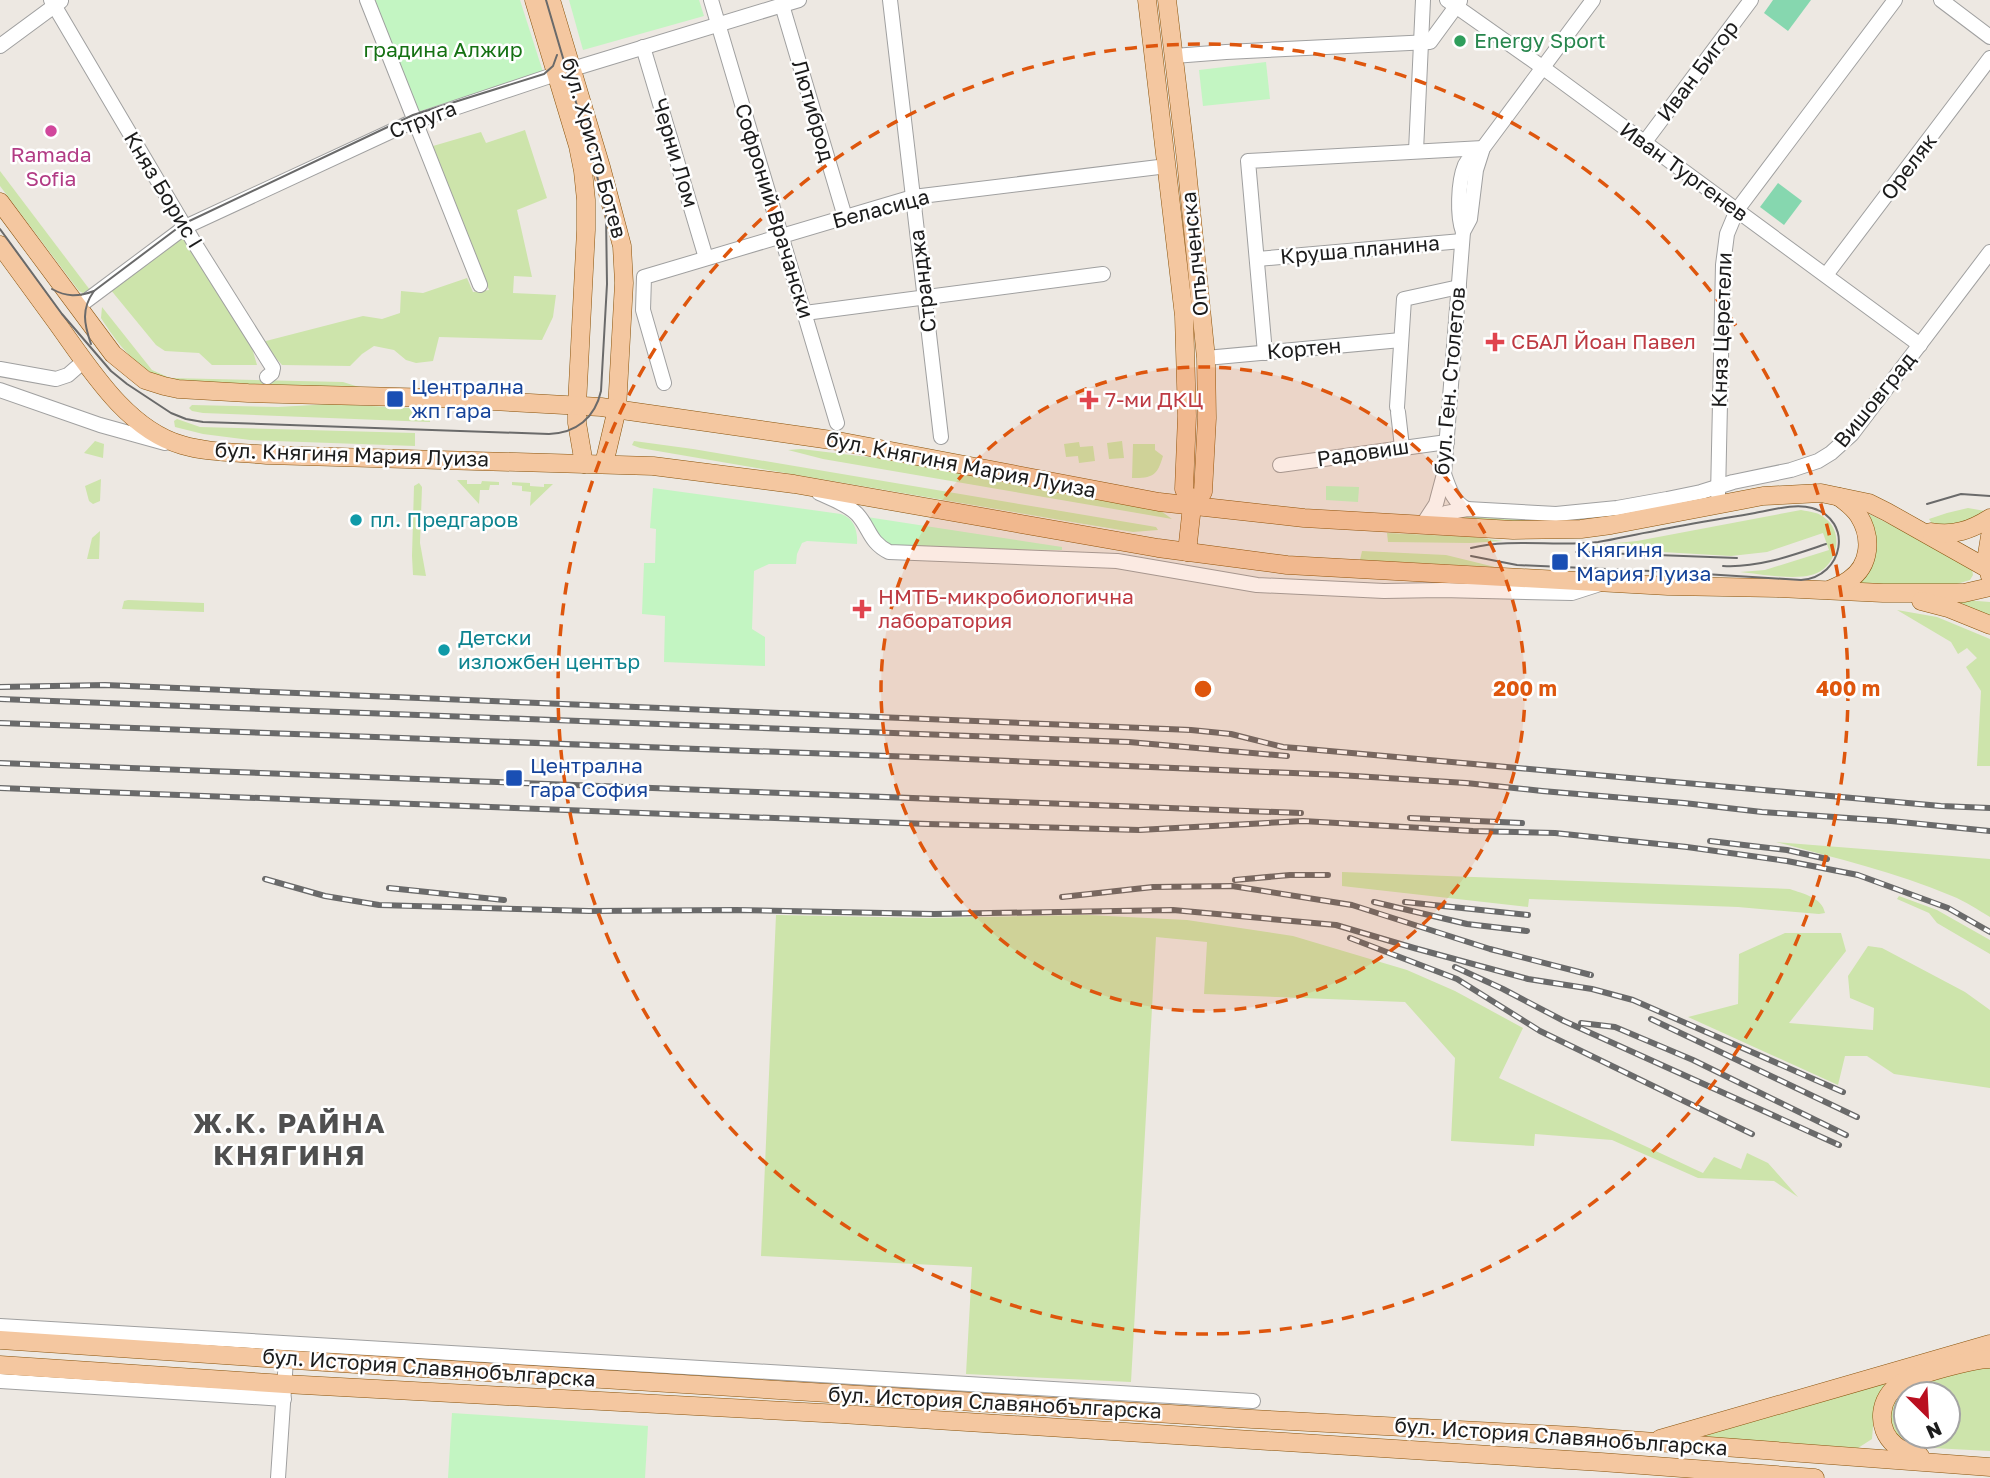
<svg xmlns="http://www.w3.org/2000/svg" width="1990" height="1478" font-family="'Golos Text',sans-serif">
<style>
.grass{fill:#cde4ab;fill-rule:evenodd}
.park{fill:#c3f5c2}
.pitch{fill:#86d7af}
.lines{fill:none;stroke-linecap:round;stroke-linejoin:round}
.minor-casing{stroke:#a0a0a0;stroke-width:16}
.major-casing{stroke:#89530b;stroke-width:19}
.minor{stroke:#fff;stroke-width:14}
.major{stroke:#f4c7a0;stroke-width:18}
.tram{stroke:#6a6a6a;stroke-width:2}
.rail-casing{stroke:#6a6a6a;stroke-width:6}
.rail{stroke:#fff;stroke-width:3.5;stroke-dasharray:10;stroke-linecap:butt}
.ring{fill:none;stroke:#de560d;stroke-width:3.5;stroke-dasharray:12 9}
.leisure-dot{fill:#2e9e5b;stroke:#fff;stroke-width:2.5}
.hotel-dot{fill:#d1479c;stroke:#fff;stroke-width:2.5}
.health-dot{fill:#e0444e;stroke:#fff;stroke-width:2.5}
.transit-dot{fill:#1a4fb4;stroke:#fff;stroke-width:2.5}
.culture-dot{fill:#0f9aa8;stroke:#fff;stroke-width:2.5}
.labels{text-anchor:middle;stroke-width:5;stroke-linejoin:round;paint-order:stroke}
.leisure-label{font-size:21px;fill:#27864d;stroke:#fff;text-anchor:start}
.park-label{font-size:21px;fill:#157113;stroke:#fff}
.street-label{font-size:21px;fill:#1c1c1c;stroke:#fff}
.hotel-label{font-size:21px;fill:#b23c85;stroke:#fff}
.health-label{font-size:21px;fill:#be3a42;stroke:#fff;text-anchor:start}
.transit-label{font-size:21px;fill:#164399;stroke:#fff;text-anchor:start}
.culture-label{font-size:21px;fill:#0d838f;stroke:#fff;text-anchor:start}
.district-label{font-size:28px;font-weight:bold;letter-spacing:2px;fill:#4f4f4f;stroke:#fff}
.centre{fill:#de560d;stroke:#fff;stroke-width:3.5}
.ring-label{font-size:21px;text-anchor:middle;font-weight:bold;fill:#de560d;stroke:#fff;stroke-width:5;stroke-linejoin:round;paint-order:stroke}
</style>
<rect width="100%" height="100%" fill="#ede8e2"/>
<g class="grass">
<polygon points="525,130 547,198 517,210 532,277 514,276 513,293 556,295 553,317 542,340 439,337 433,361 416,363 406,360 394,350 374,346 362,354 350,366 282,365 262,342 363,316 382,319 400,313 401,291 423,293 467,278 473,292 489,290 433,146 481,132 486,143"/>
<polygon points="0,171 90,290 83,293 79,291 0,186"/>
<polygon points="183,234 252,348 257,365 212,365 199,353 165,351 156,345 110,289"/>
<path d="M102,307L152,370L170,378L343,382L359,387L279,389L164,379C136,368 117,343 101,318Z"/>
<polygon points="331,404 431,409 430,422 203,413 192,411 189,408 192,405 278,407"/>
<polygon points="177,419 200,427 415,433 415,446 250,440 203,434 175,427 174,421"/>
<polygon points="95,441 104,444 103,458 84,453"/>
<polygon points="634,441 693,449 1156,527 1158,530 1133,532 1078,523 640,448 632,445"/>
<polygon points="1122,441 1124,458 1109,459 1107,443"/>
<polygon points="1079,442 1080,447 1093,446 1095,461 1079,463 1078,456 1066,457 1064,444"/>
<path d="M1133,444H1155V450L1163,456C1157,476 1153,478 1132,478Z"/>
<polygon points="801,449 876,458 1161,511 1172,519 823,459 788,450"/>
<polygon points="101,479 100,501 93,504 89,501 85,486"/>
<polygon points="457,480 467,480 467,484 481,484 482,481 499,482 499,485 490,485 489,490 480,490 479,504"/>
<polygon points="512,482 530,483 530,486 544,487 544,484 553,484 530,506 531,492 522,491 522,486 512,485"/>
<polygon points="419,483 422,487 420,543 426,576 413,575 412,556 414,486"/>
<polygon points="1664,508 1580,521 1534,523 1460,518 1464,516 1527,519"/>
<polygon points="1968,508 1985,511 1968,525 1933,525 1929,519 1947,513"/>
<path d="M1801,510C1811,512 1819,512 1826,519C1846,535 1835,570 1811,575C1793,580 1759,574 1740,572L1765,570L1829,550L1823,533L1767,552L1731,556L1576,547L1637,541Z"/>
<path d="M1869,514L1918,538L1972,569L1973,575L1970,580L1944,588L1856,586C1876,557 1882,549 1869,514Z"/>
<polygon points="100,531 99,559 87,559 92,538"/>
<polygon points="1387,533 1474,537 1503,541 1470,543 1388,542"/>
<polygon points="1362,551 1446,555 1495,567 1360,560"/>
<polygon points="1952,599 1990,602 1990,616"/>
<polygon points="128,600 204,603 204,612 122,609 124,601"/>
<polygon points="1897,610 1937,617 1990,639 1990,766 1977,766 1981,691 1966,667 1977,658 1967,648 1958,654 1951,642"/>
<path d="M1776,842L1990,859V917C1978,910 1965,901 1952,896C1895,872 1835,858 1776,842Z"/>
<path d="M1342,872L1790,889C1803,894 1822,897 1825,913L1819,914L1738,907L1529,899L1528,907L1342,886Z"/>
<polygon points="1899,896 1937,910 1990,940 1990,954 1937,923 1929,913 1897,899"/>
<polygon points="776,915 928,918 1088,915 1187,920 1293,936 1407,970 1455,991 1523,1028 1499,1078 1703,1173 1714,1157 1741,1169 1747,1153 1768,1163 1798,1197 1774,1181 1698,1178 1612,1140 1535,1134 1534,1146 1451,1141 1455,1058 1405,1002 1204,994 1207,942 1156,937 1131,1382 966,1374 972,1267 761,1256"/>
<polygon points="1785,933 1841,933 1846,951 1789,1023 1873,1030 1874,1008 1850,998 1848,976 1868,946 1882,948 1965,992 1990,1010 1990,1088 1894,1074 1867,1056 1845,1056 1838,1085 1688,1017 1738,1004 1739,954"/>
<polygon points="1990,1349 1883,1390 1875,1401 1872,1439 1858,1448 1689,1436"/>
<path d="M1990,1362V1451L1913,1447L1893,1434C1890,1425 1887,1411 1892,1401C1905,1377 1965,1369 1990,1362ZM1906,1394H1948V1436H1906Z"/>
</g>
<g class="park">
<polygon points="369,0 520,0 543,72 414,113"/>
<polygon points="569,0 699,0 704,16 583,50"/>
<polygon points="1266,62 1270,99 1203,106 1199,70"/>
<polygon points="1326,486 1359,487 1358,502 1326,500"/>
<path d="M653,488L841,514C854,518 858,531 857,544L807,541L802,543L797,554L796,564H769L754,571L752,629L765,637V666L664,662L665,616L642,614L644,563H655L656,529L650,528Z"/>
<polygon points="867,517 1062,547 1062,550 893,548 884,545"/>
<polygon points="452,1413 648,1426 645,1478 448,1478"/>
</g>
<g class="pitch">
<polygon points="1773,0 1811,0 1788,31 1764,13"/>
<polygon points="1778,183 1802,201 1784,225 1760,207"/>
</g>
<g class="lines">
<g class="minor-casing">
<g id="minor">
<polyline points="51,0 195,244 273,368 272,373 267,377"/>
<polyline points="367,0 480,285"/>
<polyline points="711,0 837,423"/>
<polyline points="890,0 941,437"/>
<polyline points="1447,0 1542,67 1920,345"/>
<polyline points="1941,0 1990,37"/>
<polyline points="782,5 845,217"/>
<polyline points="0,46 61,1"/>
<polyline points="643,47 706,258"/>
<polyline points="1174,56 1226,52 1430,42 1460,1"/>
<polyline points="1644,143 1751,0"/>
<polyline points="1416,151 1423,0"/>
<path d="M1463,232C1457,216 1458,182 1465,165C1469,157 1475,154 1482,149"/>
<polyline points="1257,259 1462,241"/>
<polyline points="1826,275 1990,58"/>
<polyline points="78,307 185,227 407,124 556,74 799,0"/>
<polyline points="805,313 1103,274"/>
<polyline points="1265,353 1248,161 1483,148"/>
<polyline points="1206,358 1401,340"/>
<polyline points="0,369 56,379 68,375 84,361"/>
<polyline points="664,383 643,310 644,277 913,197 1167,166"/>
<polyline points="0,390 100,425 165,443"/>
<polyline points="1397,407 1404,299 1459,287"/>
<polyline points="1398,412 1402,447"/>
<polyline points="1280,465 1447,442"/>
<path d="M1444,474C1449,488 1453,502 1467,509"/>
<path d="M819,493C832,499 847,504 857,514C870,528 869,542 889,552L1117,561L1257,585L1384,591L1441,590L1572,593L1600,584"/>
<polyline points="1718,495 1723,265 1727,234 1737,210 1895,0"/>
<polyline points="1423,524 1436,504 1444,474 1463,232 1470,219 1476,170 1483,148 1593,0"/>
<polyline points="1422,525 1446,513 1467,509 1556,514 1617,508 1667,499 1701,492 1733,482 1791,470 1818,461 1831,453 1852,434 1990,252"/>
<polyline points="0,1326 1253,1401"/>
<polyline points="0,1381 284,1399"/>
<polyline points="278,1478 286,1359"/>
</g>
</g>
<g class="major-casing">
<g id="major">
<polyline points="534,0 578,146 583,171 586,200 586,230 577,405 577,423 584,464"/>
<polyline points="551,0 601,167 622,246 624,283 617,409 604,464"/>
<polyline points="1147,0 1184,316 1187,416 1184,489 1192,506 1187,552"/>
<polyline points="1167,0 1186,160 1206,358 1207,418 1203,492 1192,506"/>
<polyline points="0,202 113,354 145,380 164,386 178,389 248,393 438,398 601,407 838,441 1159,502 1304,518 1513,530 1581,529 1611,525 1763,496 1821,493 1869,503 1887,512 1990,570"/>
<path d="M0,245C18,270 36,294 54,319C87,364 125,429 182,445C209,453 239,452 267,455L653,466L794,484L1158,548L1287,565L1668,586L1777,588L1883,593H1964L1990,587"/>
<path d="M1931,532C1954,536 1971,530 1990,518"/>
<polyline points="1990,536 1986,561 1990,576"/>
<path d="M1829,590C1836,587 1843,584 1849,580C1871,565 1872,537 1859,516C1854,508 1846,502 1839,497"/>
<polyline points="1921,601 1948,608 1990,625"/>
<polyline points="0,1340 340,1363 1252,1419 1575,1436 1990,1467"/>
<polyline points="0,1365 285,1384 841,1414 1601,1462 1815,1478"/>
<polyline points="1660,1439 1990,1344"/>
<path d="M1920,1456C1911,1453 1902,1451 1895,1445C1875,1428 1879,1397 1900,1384C1914,1375 1973,1359 1990,1359"/>
</g>
</g>
<use href="#minor" class="minor"/>
<use href="#major" class="major"/>
<g class="tram">
<path d="M0,229L62,314L111,371L127,384L171,413L186,419L203,422L549,434C576,433 595,418 601,391L607,284L606,215L595,167L546,0"/>
<path d="M52,289C66,297 78,297 94,291L183,224L413,115L544,74L553,66L557,55"/>
<path d="M91,344C84,324 81,309 94,291"/>
<polyline points="1927,504 1961,494 1990,496"/>
<path d="M1471,548C1513,538 1555,547 1598,542C1617,539 1636,534 1655,531C1688,524 1721,519 1755,513C1772,510 1795,503 1812,508C1854,520 1844,577 1801,580L1673,572L1517,565L1471,556"/>
<polyline points="1576,552 1737,558"/>
<path d="M1723,566C1759,568 1793,555 1826,544"/>
</g>
<g class="rail-casing">
<g id="rail">
<polyline points="0,687 105,685 1191,730 1231,734 1283,747 1296,748 1941,806 1990,808"/>
<polyline points="0,699 1129,742 1287,756"/>
<polyline points="0,723 942,758 1339,775 1466,783 1542,791 1684,803 1762,812 1891,821 1990,831"/>
<polyline points="0,763 1301,813"/>
<polyline points="0,788 928,824 1139,830 1303,821 1473,831 1555,833 1687,847 1787,861 1858,875 1948,908 1990,932"/>
<polyline points="1410,818 1522,823"/>
<polyline points="1710,841 1787,850 1827,859"/>
<polyline points="265,879 325,896 379,905 589,911 736,910 934,914 1173,910 1336,925 1414,948 1528,979 1592,989 1633,1000 1843,1092"/>
<polyline points="1235,880 1290,875 1328,875"/>
<polyline points="389,888 504,900"/>
<polyline points="1062,897 1153,887 1232,886 1352,905 1490,949 1591,975"/>
<polyline points="1374,902 1467,924 1527,931"/>
<polyline points="1405,902 1528,915"/>
<polyline points="1350,938 1457,979 1540,1031 1752,1134"/>
<polyline points="1455,967 1503,989 1564,1021 1839,1145"/>
<polyline points="1651,1019 1857,1117"/>
<polyline points="1581,1023 1615,1027 1693,1060 1846,1135"/>
</g>
</g>
<use href="#rail" class="rail"/>
</g>
<circle cx="1203" cy="689" r="322" fill="#de560d" fill-opacity=".12"/>
<g class="ring">
<circle cx="1203" cy="689" r="322"/>
<circle cx="1203" cy="689" r="645"/>
</g>
<circle class="leisure-dot" cx="1460" cy="41" r="7"/>
<circle class="hotel-dot" cx="51" cy="131" r="7"/>
<g class="health-dot">
<path d="M1491.5 331.5h7v7h7v7h-7v7h-7v-7h-7v-7h7z"/>
<path d="M1085.5 389.5h7v7h7v7h-7v7h-7v-7h-7v-7h7z"/>
<path d="M858.5 598.5h7v7h7v7h-7v7h-7v-7h-7v-7h7z"/>
</g>
<g class="transit-dot">
<rect x="386" y="390" width="18" height="18" rx="3.5"/>
<rect x="1551" y="553" width="18" height="18" rx="3.5"/>
<rect x="505" y="769" width="18" height="18" rx="3.5"/>
</g>
<g class="culture-dot">
<circle cx="356" cy="520" r="7"/>
<circle cx="444" cy="650" r="7"/>
</g>
<g class="labels">
<g class="leisure-label">
<text x="1474" y="48">Energy Sport</text>
</g>
<g class="park-label">
<text x="443" y="57">градина Алжир</text>
</g>
<g class="street-label">
<text transform="translate(1698 71) rotate(-53)" y="7">Иван Бигор</text>
<text transform="translate(813 111) rotate(74)" y="7">Лютиброд</text>
<text transform="translate(423 120) rotate(-21)" y="7">Струга</text>
<text transform="translate(594 148) rotate(74)" y="7">бул. Христо Ботев</text>
<text transform="translate(675 153) rotate(73)" y="7">Черни Лом</text>
<text transform="translate(1909 167) rotate(-53)" y="7">Ореляк</text>
<text transform="translate(1684 172) rotate(36)" y="7">Иван Тургенев</text>
<text transform="translate(163 190) rotate(59)" y="7">Княз Борис I</text>
<text transform="translate(881 209) rotate(-15)" y="7">Беласица</text>
<text transform="translate(774 211) rotate(73)" y="7">Софроний Врачански</text>
<text transform="translate(1360 250) rotate(-5)" y="7">Круша планина</text>
<text transform="translate(1195 254) rotate(-96)" y="7">Опълченска</text>
<text transform="translate(923 281) rotate(-97)" y="7">Странджа</text>
<text transform="translate(1722 330) rotate(-88)" y="7">Княз Церетели</text>
<text transform="translate(1304 349) rotate(-5)" y="7">Кортен</text>
<text transform="translate(1450 381) rotate(-85)" y="7">бул. Ген. Столетов</text>
<text transform="translate(1875 400) rotate(-51)" y="7">Вишовград</text>
<text transform="translate(1363 453) rotate(-8)" y="7">Радовиш</text>
<text transform="translate(352 455) rotate(2)" y="7">бул. Княгиня Мария Луиза</text>
<text transform="translate(961 465) rotate(11)" y="7">бул. Княгиня Мария Луиза</text>
<text transform="translate(429 1368) rotate(4)" y="7">бул. История Славянобългарска</text>
<text transform="translate(995 1403) rotate(3)" y="7">бул. История Славянобългарска</text>
<text transform="translate(1561 1437) rotate(4)" y="7">бул. История Славянобългарска</text>
</g>
<g class="hotel-label">
<text x="51" y="162">Ramada<tspan x="51" dy="24">Sofia</tspan></text>
</g>
<g class="health-label">
<text x="1511" y="349">СБАЛ Йоан Павел</text>
<text x="1105" y="407">7-ми ДКЦ</text>
<text x="878" y="604">НМТБ-микробиологична<tspan x="878" dy="24">лаборатория</tspan></text>
</g>
<g class="transit-label">
<text x="411" y="394">Централна<tspan x="411" dy="24">жп гара</tspan></text>
<text x="1576" y="557">Княгиня<tspan x="1576" dy="24">Мария Луиза</tspan></text>
<text x="530" y="773">Централна<tspan x="530" dy="24">гара София</tspan></text>
</g>
<g class="culture-label">
<text x="370" y="527">пл. Предгаров</text>
<text x="458" y="645">Детски<tspan x="458" dy="24">изложбен център</tspan></text>
</g>
<g class="district-label">
<text x="290" y="1133">Ж.К. РАЙНА<tspan x="290" dy="32">КНЯГИНЯ</tspan></text>
</g>
</g>
<circle cx="1203" cy="689" r="10" class="centre"/>
<g class="ring-label">
<text x="1525" y="696">200 m</text>
<text x="1848" y="696">400 m</text>
</g>
<g transform="translate(1927 1415) rotate(156)"><circle r="33" fill="#ffffff" stroke="#a4a4a4" stroke-width="2"/>
<path d="M0-5L12 26L0 18L-12 26Z" fill="#ba0f20"/>
<text y="-10" font-size="19" font-weight="bold" text-anchor="middle" fill="#1c1c1c">N</text>
</g>
</svg>
